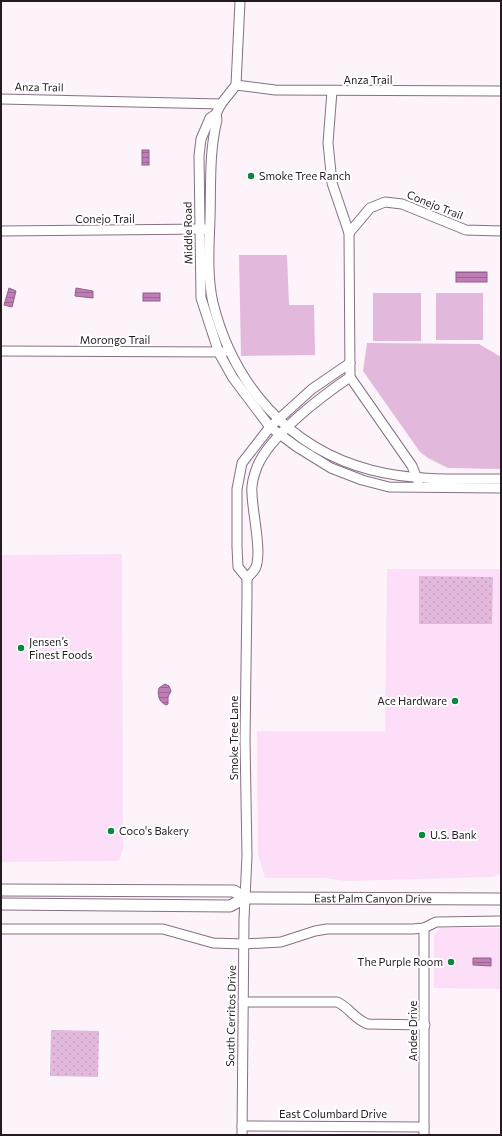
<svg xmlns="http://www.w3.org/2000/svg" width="502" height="1136" font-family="Commissioner,sans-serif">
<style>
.built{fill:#fddef8}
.grass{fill:#e3b8dd}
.park{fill:url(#park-dots)}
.water{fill:url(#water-rules);stroke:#905f8a}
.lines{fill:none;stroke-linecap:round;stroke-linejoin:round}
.minor-casing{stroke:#867183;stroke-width:11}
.major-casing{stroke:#867183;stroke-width:13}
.minor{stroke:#fff;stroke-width:9}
.major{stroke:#fff;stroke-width:11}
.poi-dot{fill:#0b8741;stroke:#fff;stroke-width:1.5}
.labels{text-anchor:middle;stroke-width:4;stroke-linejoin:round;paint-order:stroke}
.street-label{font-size:11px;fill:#231a22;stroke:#fff}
.poi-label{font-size:11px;fill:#231a22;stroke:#fff;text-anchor:start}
</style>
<defs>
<pattern id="park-dots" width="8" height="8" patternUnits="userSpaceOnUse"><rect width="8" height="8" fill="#e3b8dd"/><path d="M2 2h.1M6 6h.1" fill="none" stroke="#c29ebd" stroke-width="1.8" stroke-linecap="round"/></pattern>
<pattern id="water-rules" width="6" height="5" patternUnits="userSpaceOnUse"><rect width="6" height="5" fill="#bf7cb7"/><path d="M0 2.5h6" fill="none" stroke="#9b6594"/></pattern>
</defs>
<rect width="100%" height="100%" fill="#fcf3fb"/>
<g class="built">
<polygon points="122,554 123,849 119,861 1,862 1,555"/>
<polygon points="387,569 501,569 501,874 492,877 346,881 325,878 265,878 258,854 257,731 385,731"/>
<polygon points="441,928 501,928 501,989 434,988 434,934"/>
</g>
<g class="grass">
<polygon points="239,255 287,255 289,305 314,305 315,355 241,356"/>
<rect x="373" y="293" width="48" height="48"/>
<rect x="436" y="293" width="47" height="47"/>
<polygon points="367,343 479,344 501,357 501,469 448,468 428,458 420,452 363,371"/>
</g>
<g class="park">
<polygon points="419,576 493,577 492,624 419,624"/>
<polygon points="51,1030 99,1031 98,1077 50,1076"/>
</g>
<g class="water">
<rect x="142" y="150" width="7" height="15"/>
<rect x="456" y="272" width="31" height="10"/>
<polygon points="9,288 16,291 12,307 4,305"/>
<polygon points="76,288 93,291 93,298 75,296"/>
<rect x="143" y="293" width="17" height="8"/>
<path d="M165,684L169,686L171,691L168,697V704L166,705C159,702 157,695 159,688Z"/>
<polygon points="473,958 491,958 491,966 473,965"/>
</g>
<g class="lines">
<g class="minor-casing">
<g id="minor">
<polyline points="240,1 236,85 221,104 216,114 210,118 201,139 199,156 201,298 219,353 233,378 270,427 297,447 331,468 362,480 389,487 501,488"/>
<polyline points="236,85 275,90 501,91"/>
<polyline points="332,91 328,143 332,183 349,233 350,377 412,466 418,481"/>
<polyline points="1,99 221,104"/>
<path d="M216,114L217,120C209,152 211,186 210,219C209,246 207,277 213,303C233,384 289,449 371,470C413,481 458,479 501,479"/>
<polyline points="1,231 206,229"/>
<polyline points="349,233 370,208 385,202 402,204 466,230 501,231"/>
<polyline points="1,351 224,352"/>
<path d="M247,578C250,575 253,572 255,569C263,555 252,511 252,493C251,485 254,475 257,467C270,435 322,396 350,377"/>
<polyline points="424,928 424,1135"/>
<polyline points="1,929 163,929 213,943 244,944 281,942 315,931 327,929 413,929 424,928 436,922 501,921"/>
<path d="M243,1002H337C349,1007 355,1020 368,1024L425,1025"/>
<polyline points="242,1126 424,1127"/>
<polyline points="242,1135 244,919 247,856 245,740 247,596 247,578 238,567 237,547 237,489 242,463 270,427 312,389 350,363"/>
</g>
</g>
<g class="major-casing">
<g id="major">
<polyline points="1,890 234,891 245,898"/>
<path id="s1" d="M1,904L230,906L245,898L501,899"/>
</g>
</g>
<use href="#minor" class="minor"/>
<use href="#major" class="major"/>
</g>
<g class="poi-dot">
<circle cx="251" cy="176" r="4"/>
<circle cx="21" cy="648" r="4"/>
<circle cx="455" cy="701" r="4"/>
<circle cx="111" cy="831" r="4"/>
<circle cx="422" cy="835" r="4"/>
<circle cx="451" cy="962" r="4"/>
</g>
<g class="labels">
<g class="street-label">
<text x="368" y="84">Anza Trail</text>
<text transform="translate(39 87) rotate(1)" y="4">Anza Trail</text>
<text transform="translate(435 205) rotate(22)" y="4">Conejo Trail</text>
<text x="105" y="223">Conejo Trail</text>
<text transform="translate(188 233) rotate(-91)" y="4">Middle Road</text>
<text x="115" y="344">Morongo Trail</text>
<text transform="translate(234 738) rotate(-90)" y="4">Smoke Tree Lane</text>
<text dy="4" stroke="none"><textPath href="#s1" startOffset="374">East Palm Canyon Drive</textPath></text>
<text transform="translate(231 1016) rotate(-89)" y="4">South Cerritos Drive</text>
<text transform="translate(413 1031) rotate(-90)" y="4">Andee Drive</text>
<text x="333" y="1118">East Columbard Drive</text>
</g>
<g class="poi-label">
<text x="259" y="180">Smoke Tree Ranch</text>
<text x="29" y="646">Jensen’s<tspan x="29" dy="13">Finest Foods</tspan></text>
<text x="447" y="705" text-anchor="end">Ace Hardware</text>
<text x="119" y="835">Coco's Bakery</text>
<text x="430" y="839">U.S. Bank</text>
<text x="443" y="966" text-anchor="end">The Purple Room</text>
</g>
</g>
<rect width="502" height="1136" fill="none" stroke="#231a22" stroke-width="4"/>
</svg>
